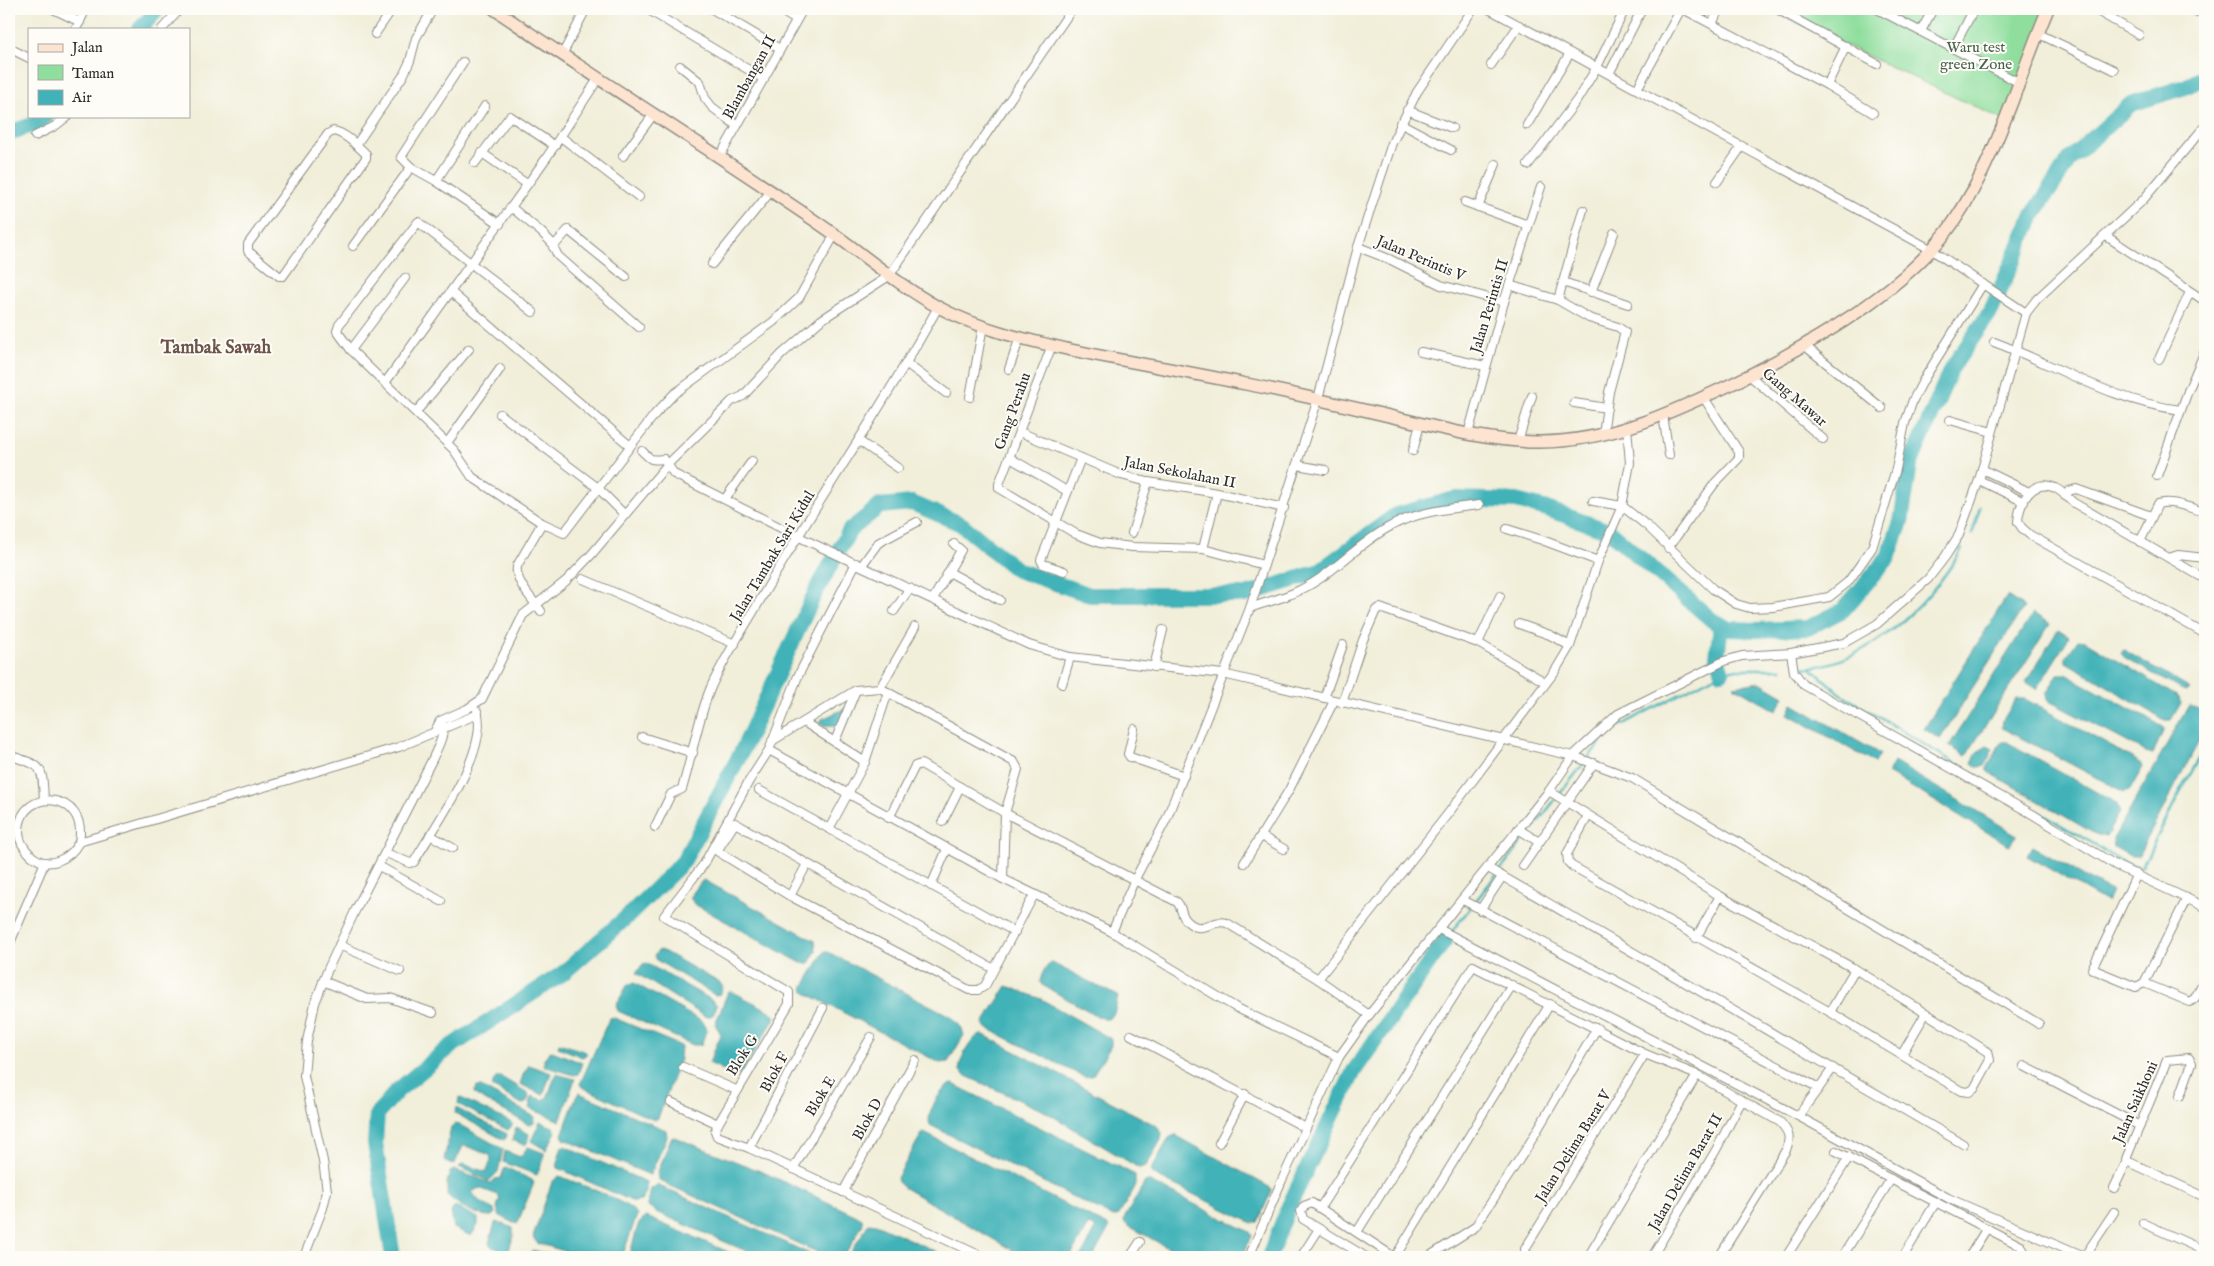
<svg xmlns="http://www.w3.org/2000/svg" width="2214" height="1266" font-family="'IM FELL English',serif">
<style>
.green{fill:#8fde9d;stroke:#5d8464}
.water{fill:#41b2b8;stroke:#366e72}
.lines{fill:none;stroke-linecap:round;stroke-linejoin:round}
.stream{stroke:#41b2b8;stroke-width:2.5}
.river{stroke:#41b2b8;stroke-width:16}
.street-casing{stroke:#8e8c82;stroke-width:10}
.secondary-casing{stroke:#8e8c82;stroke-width:14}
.street{stroke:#fff;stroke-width:8}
.secondary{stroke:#fde4d1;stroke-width:11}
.labels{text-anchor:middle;stroke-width:4;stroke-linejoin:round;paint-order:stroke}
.park-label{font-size:15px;fill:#49614d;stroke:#fdfcf7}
.street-label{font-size:15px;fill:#2b2b2b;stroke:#fdfcf7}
.quarter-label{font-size:18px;font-weight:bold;fill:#6d544a;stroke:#fdfcf7}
</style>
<rect width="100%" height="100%" fill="#fdfcf7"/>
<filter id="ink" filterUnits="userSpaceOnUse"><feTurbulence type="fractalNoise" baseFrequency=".02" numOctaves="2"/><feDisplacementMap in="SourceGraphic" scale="10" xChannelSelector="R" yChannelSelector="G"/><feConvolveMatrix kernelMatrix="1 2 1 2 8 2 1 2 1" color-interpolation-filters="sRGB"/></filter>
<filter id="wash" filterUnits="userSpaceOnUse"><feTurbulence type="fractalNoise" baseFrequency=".0096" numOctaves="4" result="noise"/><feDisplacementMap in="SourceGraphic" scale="20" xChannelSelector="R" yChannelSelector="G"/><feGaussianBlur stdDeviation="1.12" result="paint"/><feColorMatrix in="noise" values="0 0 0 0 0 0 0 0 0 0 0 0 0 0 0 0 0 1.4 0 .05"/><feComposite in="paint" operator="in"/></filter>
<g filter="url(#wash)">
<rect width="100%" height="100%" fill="#f1eed9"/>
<polygon class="green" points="1769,9 2048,9 2005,121"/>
<g class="water">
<polygon points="2007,596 2024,607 1940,739 1924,729"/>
<polygon points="2033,613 2050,624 1966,756 1949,746"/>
<polygon points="2058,630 2069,637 2037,689 2026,682"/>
<polygon points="2078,640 2085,641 2178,697 2181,703 2171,720 2165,720 2066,662 2066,657"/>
<polygon points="2124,650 2187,687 2190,690 2185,692 2124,657 2121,652"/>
<polygon points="2058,674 2065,674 2162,726 2164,729 2153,754 2146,752 2047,700 2046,694"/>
<polygon points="1760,682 1784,696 1776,711 1734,686"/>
<polygon points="2016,699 2025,699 2141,763 2143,767 2130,790 2124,792 2002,728 2003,720"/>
<polygon points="1793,704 1880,754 1875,763 1788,714"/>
<polygon points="2189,705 2205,711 2205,730 2138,856 2130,856 2114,847 2113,839"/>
<polygon points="846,708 837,727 818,724 822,719"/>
<polygon points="2003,742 2007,742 2116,803 2120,811 2106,837 2095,834 1987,771 1987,768 2000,744"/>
<polygon points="1987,746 1993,749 1985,766 1977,767 1972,763 1977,752"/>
<polygon points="1894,762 2017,835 2010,846 1888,773"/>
<polygon points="2032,846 2112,892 2107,902 2027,856"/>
<polygon points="704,880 815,941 816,951 809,963 801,963 694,904 690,897 701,882"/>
<polygon points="659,950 665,952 720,983 723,987 720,994 715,995 658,961 654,956"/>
<polygon points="824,952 828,952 952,1017 961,1027 964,1035 948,1062 940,1063 806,993 803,990 804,986"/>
<polygon points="646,963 710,999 717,1005 713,1015 706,1017 636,973 643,964"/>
<path d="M1052,963L1118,996L1114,1014L1108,1019H1103L1042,985L1040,982C1041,975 1045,966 1052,963Z"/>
<polygon points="634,983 703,1022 707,1029 701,1045 693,1045 618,1011 616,1005 628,984"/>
<polygon points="1007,986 1041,999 1111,1039 1111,1046 1092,1076 1084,1077 985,1027 983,1023"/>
<polygon points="731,991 770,1011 774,1015 774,1020 742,1071 740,1074 734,1075 709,1063 721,1034 715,1024 728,992"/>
<polygon points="612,1017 681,1046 680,1059 658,1118 654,1120 582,1087 580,1084 609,1019"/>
<path d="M978,1035H984L1157,1126L1162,1133L1161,1140L1146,1166L1139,1168L1046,1112L966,1076L960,1071C958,1060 970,1042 978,1035Z"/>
<polygon points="559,1043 586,1052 586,1055 582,1057 558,1047"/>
<polygon points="552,1051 582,1063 578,1074 574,1075 544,1066 544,1059 549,1052"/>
<polygon points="529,1065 551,1073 543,1095 520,1084 523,1075"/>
<polygon points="556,1074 575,1079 560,1121 529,1108 532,1096 542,1100 547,1098"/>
<polygon points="497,1077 501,1077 528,1093 529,1097 526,1103 522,1104 492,1087 494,1080"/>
<path d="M953,1084L1135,1175V1187L1119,1215L1113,1217L930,1125C925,1114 942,1085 953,1084Z"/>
<polygon points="477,1087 481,1087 535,1117 534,1123 529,1125 476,1095 474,1092"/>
<polygon points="579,1093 666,1130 667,1137 650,1175 564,1139 562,1135 576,1097"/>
<polygon points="459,1097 512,1123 512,1126 508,1130 458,1104"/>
<polygon points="456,1108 507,1134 506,1138 504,1140 455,1113"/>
<polygon points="540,1122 553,1127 556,1132 546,1150 531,1141"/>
<polygon points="455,1124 460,1125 503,1149 498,1172 489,1181 459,1167 463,1164 486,1172 491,1160 490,1155 466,1146 463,1146 454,1165 444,1160 451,1127"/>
<polygon points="516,1127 529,1134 527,1143 524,1145 512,1140"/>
<polygon points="924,1133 1108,1226 1109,1228 1093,1257 1081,1257 1095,1230 1095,1227 1088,1225 1070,1257 1024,1257 903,1187 898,1182 897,1178 921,1135"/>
<polygon points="1175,1135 1271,1188 1271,1192 1258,1222 1252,1223 1152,1174 1151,1170 1169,1138"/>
<polygon points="674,1137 765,1173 855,1215 862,1219 863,1224 844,1257 828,1257 660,1181 657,1174 671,1138"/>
<polygon points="564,1146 646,1182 646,1192 641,1201 634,1202 558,1168 557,1162 562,1147"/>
<polygon points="528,1147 544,1153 544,1158 537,1175 503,1162 505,1151 520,1157"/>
<path d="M507,1168L532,1180L534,1183L518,1222L513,1223L499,1215L497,1207L500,1198L498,1195L479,1188L472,1192L479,1201L494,1210L495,1213L492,1216C477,1217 458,1205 447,1195V1183L450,1172L454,1170L491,1183L495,1179L501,1178L504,1169Z"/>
<path d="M559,1176C574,1182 631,1202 637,1215L622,1257H584L537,1243L533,1237L552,1182Z"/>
<polygon points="1148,1181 1250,1232 1252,1236 1242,1257 1184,1257 1127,1225 1124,1222 1125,1217 1145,1182"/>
<polygon points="657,1185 817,1257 760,1257 656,1212 647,1205 651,1189"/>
<polygon points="455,1206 478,1218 478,1225 471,1236 454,1228 451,1212"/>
<polygon points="645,1217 649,1218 740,1257 629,1257 638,1225"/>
<polygon points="497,1222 513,1228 513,1237 508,1253 490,1246 489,1243 495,1223"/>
<polygon points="869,1223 876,1224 948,1257 848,1257"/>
<polygon points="533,1250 557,1257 528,1257"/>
</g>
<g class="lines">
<g class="stream">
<polyline points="1972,534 1980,507"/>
<path d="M1800,668C1866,667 1930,603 1962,549"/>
<polyline points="1811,668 1839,693 1998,789 2101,848 2118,860 2139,868 2142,867 2180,792 2205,749"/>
<polyline points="1610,731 1722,672 1737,669 1782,669"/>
<polyline points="1445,940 1603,739"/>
</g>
<g class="river">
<polyline points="140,29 158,9"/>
<polyline points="9,133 38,123 46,116"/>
<polyline points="1721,625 1717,657 1722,672"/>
<polyline points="393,1257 375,1143 377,1114 397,1091 450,1047 562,974 628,916 683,862 742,751 815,593 850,530 880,506 912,503 961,524 1017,570 1090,595 1246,595 1318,572 1396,515 1455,499 1516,501 1544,508 1609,531 1713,621 1729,629 1757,630 1808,628 1843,610 1888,558 1901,522 1910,465 1951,369 1991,311 2033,215 2070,159 2131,104 2185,87 2205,77"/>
<polyline points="1269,1257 1289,1206 1354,1071 1445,940"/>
</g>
</g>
</g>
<g filter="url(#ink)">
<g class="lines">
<g class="street-casing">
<g id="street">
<polyline points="53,9 80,22"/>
<polyline points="647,9 764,79"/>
<polyline points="712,9 780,49"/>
<polyline points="778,9 796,20"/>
<polyline points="1489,9 1932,250 2026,313"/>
<polyline points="1683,9 1827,85 1873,113"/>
<polyline points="1777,9 1877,64"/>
<polyline points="1877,9 2018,82"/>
<polyline points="2094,9 2139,35"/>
<polyline points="2197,12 2200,9"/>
<polyline points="1712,24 1719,9"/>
<polyline points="76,29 86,9"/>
<polyline points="162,29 180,9"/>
<polyline points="1921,31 1933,9"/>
<polyline points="2037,33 2114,70"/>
<polyline points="375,34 392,9"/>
<polyline points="1954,47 1974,9"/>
<polyline points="9,48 29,58"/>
<polyline points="562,55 586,9"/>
<polyline points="463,62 401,157 411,167 436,181 500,224"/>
<polyline points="1491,65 1519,25"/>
<polyline points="680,66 700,82 705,98 712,107 737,126"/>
<polyline points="1609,74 1641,11"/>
<polyline points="1827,85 1846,46"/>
<polyline points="1637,89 1681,9"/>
<polyline points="1407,110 1452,128"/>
<polyline points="1400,123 1451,150"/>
<polyline points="1527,125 1570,53"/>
<path d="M333,131C344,132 358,146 366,154V158L283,276H279L248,251V244L328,134Z"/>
<polyline points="35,136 55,126 68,116"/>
<polyline points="561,137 639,197"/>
<polyline points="356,145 403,76 410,61 416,38 433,9"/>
<polyline points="482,153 527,184"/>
<polyline points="623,156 653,115"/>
<polyline points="719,158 803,9"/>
<polyline points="475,163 510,116 555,146"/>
<polyline points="1528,165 1577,100 1597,67 1625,9"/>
<polyline points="436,181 485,106"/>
<polyline points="1717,182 1742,146"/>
<polyline points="1465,202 1528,225"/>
<polyline points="511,207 541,232 551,242 558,256 639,327"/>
<polyline points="1478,207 1496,164"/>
<polyline points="2106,236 2205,301"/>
<polyline points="353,246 411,167"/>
<polyline points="553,247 568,230 626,277"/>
<polyline points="1358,247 1389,259 1441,285 1504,302"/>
<polyline points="712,264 771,191"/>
<polyline points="1563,282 1628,304"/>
<polyline points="1509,285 1558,300 1589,318 1618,327 1625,332 1609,392 1603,434"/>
<polyline points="1591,292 1614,233"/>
<polyline points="452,293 629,445"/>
<polyline points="1558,300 1583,210"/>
<polyline points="533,312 418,222 339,325 337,331 351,350 454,450 472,477 542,523 564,533 655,414 674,394 773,322 799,298 835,234"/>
<path d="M1994,342C2056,365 2114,402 2181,410"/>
<polyline points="1052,345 999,484 999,488 1076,534 1100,543 1132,547 1203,549 1264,565"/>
<polyline points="1805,346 1882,408"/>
<polyline points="351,350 405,278"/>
<polyline points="1421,352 1485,366"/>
<polyline points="2159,359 2190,292"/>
<polyline points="907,364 946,393"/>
<polyline points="1009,369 1020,337"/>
<polyline points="1749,375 1823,439"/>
<polyline points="385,383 547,157 598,79"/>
<polyline points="970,397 983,326"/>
<polyline points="1574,403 1607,408"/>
<polyline points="416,412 469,349"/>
<polyline points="500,414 598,488 625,515"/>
<polyline points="1663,415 1669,455"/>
<polyline points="1950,420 1992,432"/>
<polyline points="1020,432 1121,475 1148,482 1217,493 1284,508"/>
<polyline points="1468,434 1504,302 1541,187"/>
<polyline points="859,441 898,468"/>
<polyline points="1518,441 1532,396"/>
<polyline points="447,443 500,369"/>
<path d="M642,451C652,461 651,460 664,459L674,474L797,536L1029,645L1070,657L1223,674L1573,756L1632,778L2039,1024"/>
<polyline points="1413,451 1420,424"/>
<polyline points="1010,458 1067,491"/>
<polyline points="1297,465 1325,470"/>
<polyline points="1982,469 2029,492"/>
<polyline points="2157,476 2188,391 2205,351"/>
<polyline points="1979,480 2024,502"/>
<polyline points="2065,496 2069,491 2076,489 2151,516"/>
<polyline points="725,499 752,461"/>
<polyline points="1593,501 1622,506 1646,525 1713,589 1736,604 1750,608 1773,607 1829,597 1848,582 1872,548 1896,469 1905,423 1913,400 1924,379 1983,284"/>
<polyline points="1507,529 1542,540 1598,561"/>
<polyline points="1132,533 1148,482"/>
<path d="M2140,542L2158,504C2171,499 2192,509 2205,512"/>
<polyline points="1668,548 1715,483 1739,458 1739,452 1704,398"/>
<polyline points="1203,549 1217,493"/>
<polyline points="2169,558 2178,555 2205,558"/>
<polyline points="856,563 798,676 769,750 749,781 704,864 664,916 789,992 789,1004 718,1124 715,1131 717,1136 749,1148 983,1257"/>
<polyline points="862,565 878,543 917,522"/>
<polyline points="1064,571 1043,564 1041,560 1081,458"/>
<polyline points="949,572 1000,600"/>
<polyline points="583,579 735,644"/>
<path d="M2205,579L2074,503C2068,498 2062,491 2055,488C2032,477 2019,503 2018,522L2022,528L2030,535L2205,634"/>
<polyline points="933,599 961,550 954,544"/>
<path d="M1250,608C1266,602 1285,598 1300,590C1334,574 1358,543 1391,526C1418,511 1449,509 1479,505"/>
<path d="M541,611C533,600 514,581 517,566L542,523"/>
<polyline points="894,611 910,588"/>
<polyline points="1519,624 1550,635 1570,646"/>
<polyline points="1478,643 1500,596"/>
<polyline points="1791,653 1794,672 1804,685 2032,814 2117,866 2205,907"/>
<polyline points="1154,667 1163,630"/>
<polyline points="1062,684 1070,657"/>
<polyline points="880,688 915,627"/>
<polyline points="1324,698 1343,645"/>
<polyline points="1342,703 1363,640 1376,610 1380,608 1478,643 1545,682"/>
<polyline points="804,722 865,762"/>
<polyline points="1134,729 1128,754 1130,757 1184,776"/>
<polyline points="435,731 440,721 467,709 482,699 523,615 566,581 591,555 667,465 732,401 743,396 782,354 821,320 889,276 1072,9"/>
<polyline points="642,737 693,753"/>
<polyline points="772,741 856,690 880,688 1014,762 1018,769 1005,813 1003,879"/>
<polyline points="835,741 856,690"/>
<polyline points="769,750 1003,879 1112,932 1235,1007 1339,1057"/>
<path d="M9,755C43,767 42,763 44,800"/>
<polyline points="759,790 1015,932"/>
<polyline points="1549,791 1720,896 1855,969 1988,1052 1990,1060 1974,1089 1969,1092 1961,1091 1830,1012 1572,866 1568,862 1567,854 1588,816"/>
<path d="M889,818L915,766L921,764L1005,813L1177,902C1182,907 1181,915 1186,920C1202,937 1211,918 1227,923L1318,979L1369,1015"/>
<polyline points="943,821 960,787"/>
<path d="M655,827L671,794L682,789C692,757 698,718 711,687C724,658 743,630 759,602C816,502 883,408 938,307"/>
<polyline points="829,829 865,762 888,692"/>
<polyline points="1518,829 1539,842"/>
<polyline points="430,835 453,848"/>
<polyline points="1261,836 1284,849"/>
<path d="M79,842C89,792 22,786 19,829C18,840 24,849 32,856C49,870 70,859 79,842L399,747L478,714"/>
<path d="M386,853L410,863L414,862C434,827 490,751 477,711"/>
<polyline points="1244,863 1289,790 1334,701"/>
<polyline points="379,866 441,901"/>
<polyline points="1523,866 1594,763"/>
<polyline points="1488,868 1963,1144"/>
<polyline points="2137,874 2092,969 2136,987 2144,983"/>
<polyline points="931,886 947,849"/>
<polyline points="790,896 807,864"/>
<polyline points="2187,898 2144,983 2190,1002 2195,998 2205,978"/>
<polyline points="1463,900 1819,1088 1833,1068"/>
<polyline points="1480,910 1502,877"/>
<polyline points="1439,929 1798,1116 1948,1198 2084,1257"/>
<polyline points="1112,932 1135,879 1166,820 1250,608 1318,399 1358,247 1392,143 1417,92 1473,9"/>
<polyline points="1696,938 1720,896"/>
<polyline points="9,945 45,862"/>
<polyline points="339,945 400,971"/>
<polyline points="994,969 735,823 717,851 790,896 969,990 978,990 985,986 1034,895"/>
<polyline points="1318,979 1450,811 1555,671 1570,646 1598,561 1622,506 1630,463 1627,427"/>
<polyline points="323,981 367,999 390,998 433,1013"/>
<polyline points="1830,1012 1855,969"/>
<polyline points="1131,1035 1306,1128"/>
<polyline points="1902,1054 1926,1013"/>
<polyline points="2024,1066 2140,1126"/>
<polyline points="683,1067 736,1090"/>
<polyline points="2180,1096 2192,1063 2189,1058 2167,1060 2126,1159 2127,1161 2205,1197"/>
<polyline points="671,1102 718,1124"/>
<polyline points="1798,1116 1819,1088"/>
<polyline points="1219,1143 1245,1094"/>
<polyline points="749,1148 823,1008"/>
<polyline points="1836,1151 2021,1246 2027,1257"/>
<polyline points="793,1169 871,1037"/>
<polyline points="2114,1188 2127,1161"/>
<polyline points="843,1192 915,1060"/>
<path d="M1320,1208L1473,966L1645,1054L1697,1075L1780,1122C1789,1132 1791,1137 1786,1150L1719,1257"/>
<polyline points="2143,1223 2205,1251"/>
<polyline points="1357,1232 1512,985"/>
<path d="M304,1257L323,1208L327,1191L323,1161L304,1076L307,1041L315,1003L328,969L356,909L433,758C437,748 445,736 442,725"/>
<polyline points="1130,1257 1140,1242"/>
<polyline points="1249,1257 1282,1180 1339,1057 1369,1015 1549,791 1573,756 1618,714 1724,661 1742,656 1791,653 1844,643 1877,624 1928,579 1945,557 1959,535 1979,480 2026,313 2037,299 2143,200 2205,126"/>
<polyline points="1301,1257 1319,1229"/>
<polyline points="1366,1257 1303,1219 1301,1211 1304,1206 1312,1203 1394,1257"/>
<polyline points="1395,1257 1550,1004"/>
<polyline points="1428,1257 1475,1227 1528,1146 1597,1028"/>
<polyline points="1531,1257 1526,1253 1525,1249 1645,1054"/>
<polyline points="1588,1257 1697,1075"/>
<polyline points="1652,1257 1716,1150 1742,1100"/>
<polyline points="1786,1257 1849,1157"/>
<polyline points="1842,1257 1891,1179"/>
<polyline points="1903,1257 1936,1202"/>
<polyline points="1969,1257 1987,1228"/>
<polyline points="2084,1257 2114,1212"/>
</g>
</g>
<g class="secondary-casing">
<path id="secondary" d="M494,9C589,74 688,135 784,200C802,212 820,224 838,237C871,261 902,287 938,307C979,329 1026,340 1071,350C1129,362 1188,372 1246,384C1298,394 1350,407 1402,419C1447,430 1494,442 1540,442C1610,442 1675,411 1736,382C1809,345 1906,291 1953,223C1998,157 2017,81 2048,9"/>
</g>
<use href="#street" class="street"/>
<use href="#secondary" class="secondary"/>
</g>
</g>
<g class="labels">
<g class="park-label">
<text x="1976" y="52">Waru test<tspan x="1976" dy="17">green Zone</tspan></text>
</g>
<g class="street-label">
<text transform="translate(749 77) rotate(-61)" y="5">Blambangan II</text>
<text transform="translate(1421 258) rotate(23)" y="5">Jalan Perintis V</text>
<text transform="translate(1489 306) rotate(-73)" y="5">Jalan Perintis II</text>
<text transform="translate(1795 397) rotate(41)" y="5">Gang Mawar</text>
<text transform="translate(1012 411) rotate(-70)" y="5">Gang Perahu</text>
<text transform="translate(1180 472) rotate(11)" y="5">Jalan Sekolahan II</text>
<text transform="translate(772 556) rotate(-59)" y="5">Jalan Tambak Sari Kidul</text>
<text transform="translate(742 1055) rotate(-58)" y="5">Blok G</text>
<text transform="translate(774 1072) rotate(-62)" y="5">Blok F</text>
<text transform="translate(820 1096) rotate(-59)" y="5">Blok E</text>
<text transform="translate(2135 1102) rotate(-66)" y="5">Jalan Saikhoni</text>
<text transform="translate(867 1119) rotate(-61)" y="5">Blok D</text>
<text transform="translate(1573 1146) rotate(-58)" y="5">Jalan Delima Barat V</text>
<text transform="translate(1685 1172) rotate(-60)" y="5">Jalan Delima Barat II</text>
</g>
<g class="quarter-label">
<text x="216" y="353">Tambak Sawah</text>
</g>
</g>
<rect width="2214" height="1266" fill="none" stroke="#fdfcf7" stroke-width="30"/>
<rect x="28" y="28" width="162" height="90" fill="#fdfcf7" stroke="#a9a8a5"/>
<rect x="38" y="44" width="25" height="8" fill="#fde4d1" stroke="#a9a8a5"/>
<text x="72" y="52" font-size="15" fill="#2b2b2b">Jalan</text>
<rect x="38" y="65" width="25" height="15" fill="#8fde9d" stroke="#a9a8a5"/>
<text x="72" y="78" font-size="15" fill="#2b2b2b">Taman</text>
<rect x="38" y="90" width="25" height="15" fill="#41b2b8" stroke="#a9a8a5"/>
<text x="72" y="102" font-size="15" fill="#2b2b2b">Air</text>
</svg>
